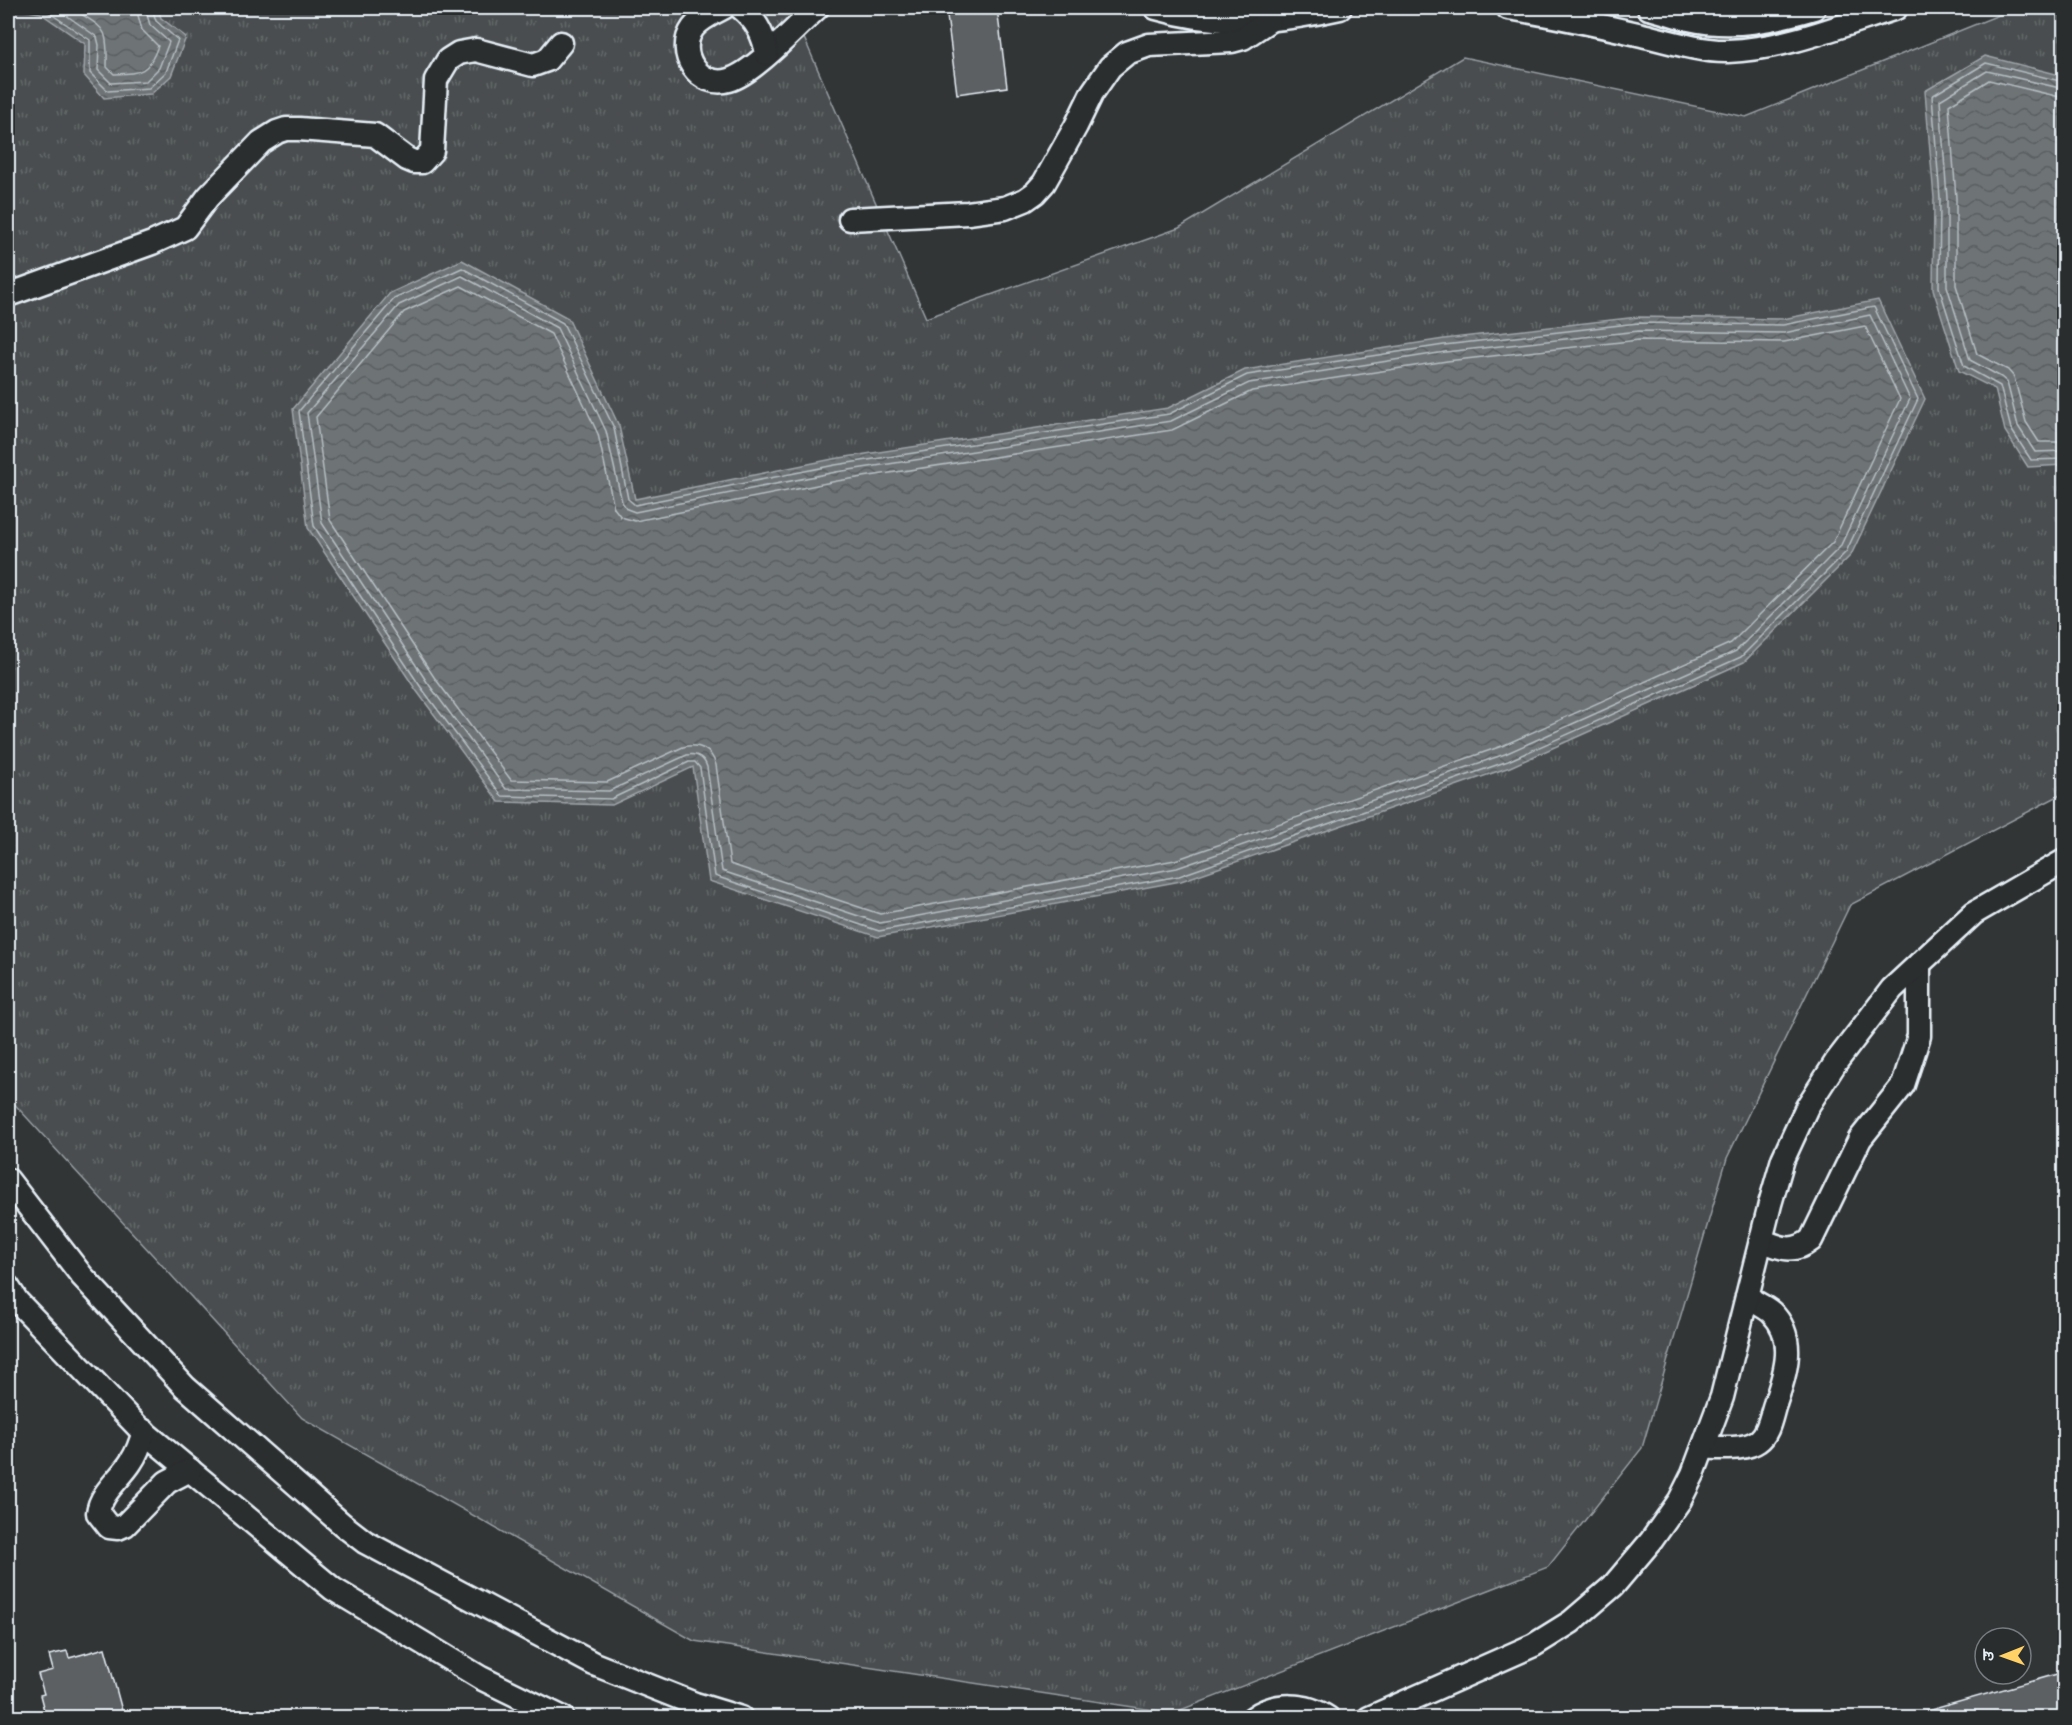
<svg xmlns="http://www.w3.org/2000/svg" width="2072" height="1725" font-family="Kalam,'Playpen Sans Deva',sans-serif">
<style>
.grass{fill:url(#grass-tufts);stroke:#989fa4;stroke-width:1.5}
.water{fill:url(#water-waves);stroke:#9fa5aa;stroke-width:1.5}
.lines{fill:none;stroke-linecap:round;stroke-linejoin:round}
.shore{stroke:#b7bfc4;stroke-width:1.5}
.building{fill:#5c6063;stroke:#e8f1f8;stroke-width:1.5}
.minor-casing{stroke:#e8f1f8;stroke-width:27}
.minor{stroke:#2a2d2e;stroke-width:22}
</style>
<defs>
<pattern id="grass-tufts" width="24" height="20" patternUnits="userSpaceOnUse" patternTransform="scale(1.5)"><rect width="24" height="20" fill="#494d4f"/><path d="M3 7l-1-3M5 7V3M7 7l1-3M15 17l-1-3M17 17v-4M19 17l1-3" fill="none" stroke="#636769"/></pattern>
<pattern id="water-waves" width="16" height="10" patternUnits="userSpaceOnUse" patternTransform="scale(1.5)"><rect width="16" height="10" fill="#6e7376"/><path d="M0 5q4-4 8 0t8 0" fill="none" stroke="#5a5e60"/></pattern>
</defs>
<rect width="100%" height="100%" fill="#323536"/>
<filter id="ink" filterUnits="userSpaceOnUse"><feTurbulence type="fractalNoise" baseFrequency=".0167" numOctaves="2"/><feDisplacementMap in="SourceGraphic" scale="12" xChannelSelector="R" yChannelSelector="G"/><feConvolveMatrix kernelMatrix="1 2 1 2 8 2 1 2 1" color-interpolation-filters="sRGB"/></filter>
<g filter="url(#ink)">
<polygon class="grass" points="8,8 791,8 926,318 1179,228 1463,57 1746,117 2016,8 2064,8 2064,793 1850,905 1727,1158 1642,1448 1548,1567 1173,1713 694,1641 302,1418 8,1097"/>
<g class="water">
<polygon points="10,8 158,8 161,18 186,37 171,76 151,94 104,98 84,75 85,44 40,13"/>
<polygon points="1985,56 2064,76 2064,465 2028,467 2005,431 1995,389 1959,371 1933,289 1934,198 1925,91"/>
<polygon points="462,260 568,318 619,426 635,499 833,459 1168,408 1245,370 1444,339 1638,317 1783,319 1878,300 1925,399 1851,555 1744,662 1510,767 1181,881 878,937 709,881 693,767 612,805 499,802 416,690 308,528 293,409 390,293"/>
</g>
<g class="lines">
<g class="shore">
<polyline points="42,8 90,40 90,73 108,91 149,88 166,72 178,40 156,21 152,8"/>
<polyline points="56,8 97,37 99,45 98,70 111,83 146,81 159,68 169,42 150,25 145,8"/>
<path d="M72,8C105,30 108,25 107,67L114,74C142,73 148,73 158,46L142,30L136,8"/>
<polyline points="2064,82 1986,63 1932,96 1940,198 1939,287 1964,366 2000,386 2011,429 2031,460 2064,459"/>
<polyline points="2064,89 1987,71 1940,100 1947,198 1947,286 1970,360 2001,377 2007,382 2018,426 2035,452 2064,451"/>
<polyline points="2064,98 1989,80 1949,105 1956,198 1956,285 1977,354 2008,370 2014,377 2026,422 2039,442 2064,442"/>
<polygon points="462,268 563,323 614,428 628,499 635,505 835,465 1169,414 1247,375 1444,345 1638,323 1783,325 1874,307 1918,399 1846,552 1741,657 1508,761 1179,876 879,931 715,876 700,768 695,762 689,762 611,799 502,796 420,686 314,526 299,411 394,299"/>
<path d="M462,276L557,328L606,431L622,502L627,509L635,512L836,472L1171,421L1249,383L1445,352L1639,331L1784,333L1870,315L1910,399L1840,547L1736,651L1505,754L1177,868L880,923L722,871L707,767C704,757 696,753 687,755L609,791L506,789L427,682L322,523L307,413L399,305Z"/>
<path d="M461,286L551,334L598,434L614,508L621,517L635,521L837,481L1172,430L1252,391L1447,361L1639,340L1784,342L1865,326L1900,399L1833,542L1731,643L1502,746L1175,860L880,914L730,864L716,765C711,749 699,743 683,747L607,782L511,780L434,677L330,520L316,417L404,312Z"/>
</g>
</g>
<g class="building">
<polygon points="946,8 997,8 1007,87 957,94"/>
<polygon points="105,1648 124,1718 46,1718 40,1695 44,1694 38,1674 53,1670 49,1655 67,1651 69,1658"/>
<polygon points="2064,1672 2064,1718 1921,1718 1920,1713"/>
</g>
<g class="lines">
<g class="minor-casing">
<g id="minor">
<path d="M723,8C713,13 700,19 693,28C675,53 699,89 729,80C754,73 797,26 817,8"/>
<path d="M741,8C756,20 764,35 767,54"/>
<path d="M1156,8C1222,27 1273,23 1340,8"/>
<path d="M1508,8C1553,15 1598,25 1642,35C1667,41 1703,52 1728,51C1785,49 1842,25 1896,8"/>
<path d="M1649,8C1662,11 1676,16 1689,19C1733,29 1773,20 1814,8"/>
<polyline points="850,219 968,213 1005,208 1025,200 1035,193 1044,183 1076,126 1092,93 1110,67 1127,53 1149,45 1232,41 1243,38 1270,20"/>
<polyline points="8,295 152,243 185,228 208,197 261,142 277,132 286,129 299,129 375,135 407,159 414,162 422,162 432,151 436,80 448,60 459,53 476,50 533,65 547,60 561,43"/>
<polyline points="8,1180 82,1276 185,1387 343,1525 365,1542 594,1664 695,1704 741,1718"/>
<path d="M1761,1240C1780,1248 1793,1254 1811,1240L1860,1139L1903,1085L1919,1036V964"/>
<polyline points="8,1287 17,1301 138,1427 333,1589 481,1678 563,1718"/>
<path d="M144,1431C141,1442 138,1452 131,1462C121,1478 100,1493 98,1513L109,1527L118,1528L125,1525L167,1482L190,1470"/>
<path d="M1703,1448C1720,1447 1744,1451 1758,1441C1769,1434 1771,1415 1775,1404C1785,1374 1798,1338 1771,1312C1764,1306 1754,1302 1747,1297"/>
<path d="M1253,1718C1274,1702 1307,1703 1328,1718"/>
<polyline points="1369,1718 1534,1645 1571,1622 1613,1586 1651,1541 1680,1500 1693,1474 1722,1397 1770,1204 1783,1159 1807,1107 1836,1062 1892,989 1974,913 2064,861"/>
</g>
</g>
<use href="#minor" class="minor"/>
</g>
</g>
<rect width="2072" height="1725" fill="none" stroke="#2a2d2e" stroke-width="30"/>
<rect x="15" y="15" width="2042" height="1695" fill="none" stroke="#e8f1f8" stroke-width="2" filter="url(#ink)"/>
<g transform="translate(2003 1656) rotate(269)"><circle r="28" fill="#2a2d2e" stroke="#767b7f" stroke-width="1.5"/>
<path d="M0-4.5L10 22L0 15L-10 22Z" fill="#ffd166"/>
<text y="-9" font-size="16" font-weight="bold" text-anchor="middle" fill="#e8f1f8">उ</text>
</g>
</svg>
